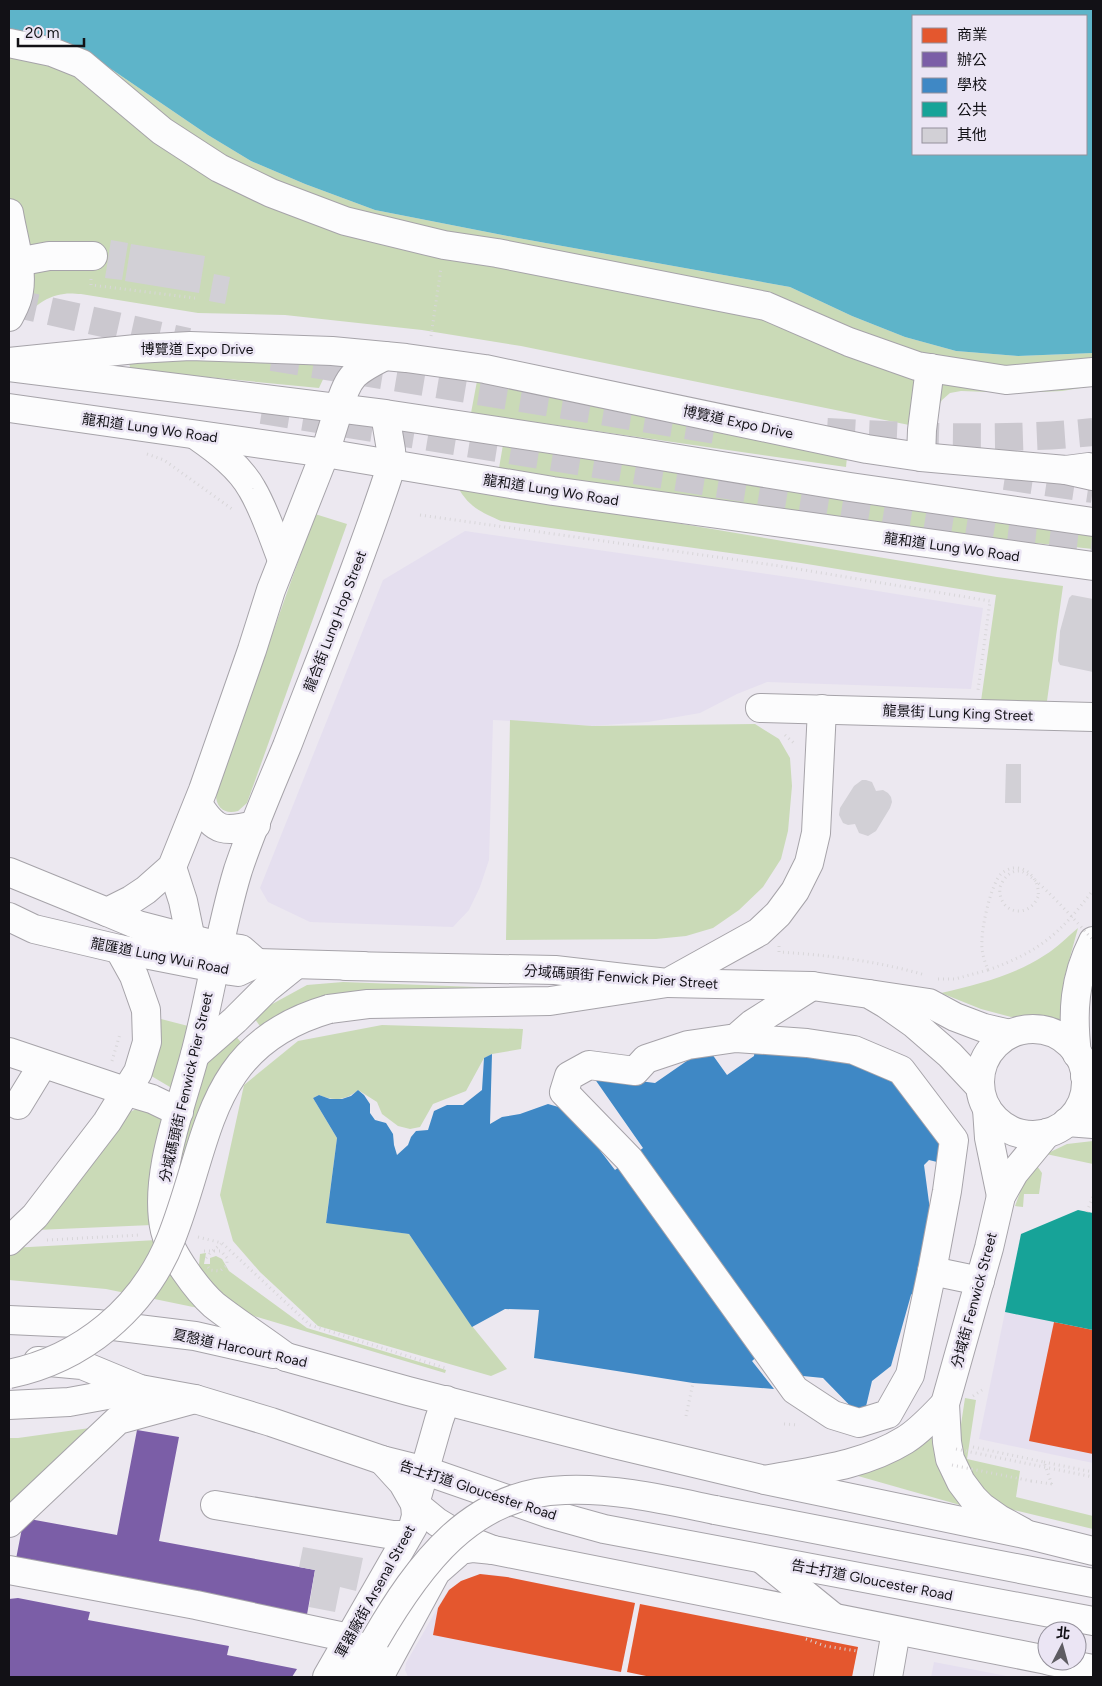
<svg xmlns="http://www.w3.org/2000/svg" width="1102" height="1686" font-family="Figtree,'Noto Sans TC',sans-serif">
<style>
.built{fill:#e5dfef}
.green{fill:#cadab7}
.water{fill:#5eb4c9;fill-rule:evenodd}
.shops{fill:#e4572e}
.offices{fill:#7b5ea7}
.schools{fill:#3f88c5}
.public{fill:#17a398}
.building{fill:#d2d0d6}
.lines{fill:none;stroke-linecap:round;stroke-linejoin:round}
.highway-tunnel{stroke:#cbc8cf;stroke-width:28;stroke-dasharray:28 14;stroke-linecap:butt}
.minor-casing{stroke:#a6a3a9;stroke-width:30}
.major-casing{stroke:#a6a3a9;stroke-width:30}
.highway-casing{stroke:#a6a3a9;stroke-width:30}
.path{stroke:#d8d6d9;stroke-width:3;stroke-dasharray:1 4;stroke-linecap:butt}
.minor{stroke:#fcfcfd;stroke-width:28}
.major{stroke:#fcfcfd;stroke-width:28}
.highway{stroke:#fcfcfd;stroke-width:28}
.highway-bridge-casing{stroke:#a6a3a9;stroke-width:30;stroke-linecap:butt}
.path-bridge{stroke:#d8d6d9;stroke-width:3;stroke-dasharray:1 4;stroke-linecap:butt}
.highway-bridge{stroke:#fcfcfd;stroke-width:28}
.labels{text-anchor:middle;stroke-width:5;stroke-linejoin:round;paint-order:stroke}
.street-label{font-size:14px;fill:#121116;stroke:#ebe5f4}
</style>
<rect width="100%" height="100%" fill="#ece8f0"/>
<g class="built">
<polygon points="465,531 809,580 983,608 971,689 767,682 737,694 700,713 648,722 592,726 493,720 489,860 480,887 469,910 453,927 310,922 268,902 260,888 383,580"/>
<polygon points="1005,1312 1093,1330 1093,1463 979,1439"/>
<polygon points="480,1574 497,1575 635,1603 620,1677 408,1677 405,1670 406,1663 445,1595 449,1590 461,1581"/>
<polygon points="934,1662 1012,1677 931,1677"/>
</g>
<g class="green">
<path d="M9,32L92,56L208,135L251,161L305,184L375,210L518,238L790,287L852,316L905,337L956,351L1018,356L1093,353V386L1062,391L1016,393L961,391L950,393L942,400L937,409L914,426L521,346L422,330L285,315L198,313L81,294C76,294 70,293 64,294C46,295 24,313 17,329H9Z"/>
<polygon points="135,358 331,362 319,388 135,370 130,367 129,363"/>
<polygon points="477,381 847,457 846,467 471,413"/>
<polygon points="504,439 1093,533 1093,549 890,528 499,468"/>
<path d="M457,486L997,577L1063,586L1047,701H981L996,595L801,563L501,521C479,511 469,507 457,486Z"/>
<path d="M315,514L347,524L247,803L238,811C224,815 215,807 216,792Z"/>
<polygon points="510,720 592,726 755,724 779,739 790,758 792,786 788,831 781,859 763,887 739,910 713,928 686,936 656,939 506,940"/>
<path d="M1078,928L1064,979L1060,1021L1038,1015L1011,1017L981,1009L941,993C978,984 1013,976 1045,955C1057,948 1067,937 1078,928Z"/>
<polygon points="343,982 502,988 262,1029 252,1015 307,985"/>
<polygon points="161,1019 192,1027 175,1090 148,1074 160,1042"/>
<path d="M382,1025L523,1029L521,1049L492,1054L484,1058L466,1091L433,1104L420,1127L410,1129L398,1126L382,1114L377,1102L358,1090C345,1101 334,1101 319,1095L313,1098L337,1138L326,1222L409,1234L472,1326L507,1369L491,1376L318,1326L260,1272L233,1241L220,1195L244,1085L298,1041Z"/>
<polygon points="234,1034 244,1046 170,1217 185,1130 202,1059"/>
<polygon points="144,1105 160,1110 168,1127 152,1225 36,1230 122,1116"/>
<polygon points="1093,1141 1093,1164 1046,1154 1067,1144"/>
<polygon points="1035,1163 1042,1173 1039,1194 1024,1194 1023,1207 1015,1206 1025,1179"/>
<polygon points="157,1240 198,1308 106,1289 9,1280 9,1249 11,1248"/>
<polygon points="206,1253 204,1264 210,1264 210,1258 216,1256 222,1259 229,1271 307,1328 446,1370 445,1373 244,1313 201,1278 199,1265 200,1254"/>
<polygon points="965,1398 976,1400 967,1459 1020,1471 1016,1497 1093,1516 1093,1529 1001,1507 979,1488 961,1458 960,1431"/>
<polygon points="97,1427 9,1503 9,1438 18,1438"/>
<polygon points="934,1429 942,1460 960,1505 858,1476 903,1452"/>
</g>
<path class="water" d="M9,9H1093V353L1018,356L956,351L905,337L852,316L790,287L518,238L375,210L305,184L251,161L208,135L92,56L9,32ZM913,16H1086V154H913Z"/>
<g class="shops">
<polygon points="1054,1322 1093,1330 1093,1454 1029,1441"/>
<polygon points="480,1574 507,1577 635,1603 621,1672 433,1635 438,1608 449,1590 461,1581"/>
<polygon points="640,1604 858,1647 852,1677 651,1677 627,1672"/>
</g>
<g class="offices">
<polygon points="137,1430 179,1437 159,1541 315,1570 306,1620 15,1564 24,1518 117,1535"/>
<polygon points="18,1598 90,1612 88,1620 229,1646 227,1655 297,1669 292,1677 9,1677 9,1599"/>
</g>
<polygon class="schools" points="707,1047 727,1075 754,1056 755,1048 807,1048 898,1073 949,1138 945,1164 929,1160 924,1165 930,1210 916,1289 911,1295 891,1366 872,1381 863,1419 823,1378 803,1376 776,1340 752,1361 774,1389 693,1383 534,1358 539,1310 505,1309 472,1327 409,1234 326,1223 337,1138 313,1098 319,1095 330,1099 342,1099 351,1096 358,1090 364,1095 370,1104 370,1113 375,1120 386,1123 393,1134 394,1145 397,1155 408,1145 411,1137 416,1131 428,1130 434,1111 447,1105 463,1105 482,1090 484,1058 492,1054 490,1124 502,1117 520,1114 548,1104 569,1110 615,1170 643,1148 592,1075 655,1083"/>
<polygon class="public" points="1078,1210 1093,1213 1093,1330 1005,1312 1021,1234"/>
<g class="building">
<polygon points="111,240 128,243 122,280 105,278"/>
<polygon points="131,244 205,256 199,293 125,281"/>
<polygon points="214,274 230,277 225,304 209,301"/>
<polygon points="1072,595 1093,599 1093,672 1060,665 1058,661 1060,631 1069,598"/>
<polygon points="1006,764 1021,764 1021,803 1005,803"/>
<polygon points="862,780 866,780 872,782 876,791 883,790 888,793 891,797 892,802 890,808 876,831 868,836 859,833 855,824 848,825 843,823 839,815 840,808 854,786"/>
<polygon points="303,1547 363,1558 356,1591 340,1587 335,1612 309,1607 315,1570 299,1567"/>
</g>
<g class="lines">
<g class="highway-tunnel">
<polyline points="9,302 188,342"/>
<polyline points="272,357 728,432"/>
<polyline points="262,410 999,529 1093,540"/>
<path d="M827,432C916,437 1004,441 1093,432"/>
<polyline points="1005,476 1093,489"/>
</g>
<g class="minor-casing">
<g id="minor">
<polyline points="9,43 52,52 82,64 162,131 219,168 271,193 345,221 444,245 497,253 766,306 849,342 917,366 1006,380 1093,372"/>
<path d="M9,213C13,237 23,268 19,291C18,301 13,309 9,317"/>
<polyline points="17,262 49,256 93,256"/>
<polyline points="9,362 136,349 190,346 332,351 406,358 485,369 867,449 921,457 1066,470 1089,467"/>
<path d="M339,408C348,375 355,371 385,356"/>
<polyline points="921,457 922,430 930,368"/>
<polyline points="760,708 1093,717"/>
<path d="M198,804C216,833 224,832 256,825"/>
<polyline points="172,867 183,901 194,954"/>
<polyline points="107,912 138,925 219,946 241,949 257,963"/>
<polyline points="9,917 34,929 119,949 231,971 238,972 257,963 363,966"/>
<polyline points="346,966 555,970 667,983 759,932 778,914 795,891 809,863 816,833 822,709"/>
<polyline points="869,994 929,1003 955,1017 984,1028 1010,1034"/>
<polyline points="736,1038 807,1043 854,1050 901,1070 954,1140 947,1191 932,1271 910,1375 888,1414 859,1423 833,1415 795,1390 629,1159 564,1092 569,1076 589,1065 635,1071 646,1059 688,1045 736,1038 752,1024 812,986"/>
<polyline points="9,1052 125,1091"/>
<polyline points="1085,1076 1093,1084"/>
<polyline points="18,1105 43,1064"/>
<polyline points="987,1109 989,1138 1001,1196"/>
<polyline points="1067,1122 1093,1124"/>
<polyline points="9,1241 35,1216 107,1122 138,1072 147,1042 146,1010 134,976 119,949"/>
<polyline points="932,1271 980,1281"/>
<path d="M765,1480C812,1471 863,1466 905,1440C920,1431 933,1416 945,1404"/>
<polyline points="215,1505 393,1535 408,1535"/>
<polyline points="9,1523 118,1420 195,1399"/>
<polyline points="1023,1532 999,1519 982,1507 973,1498 961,1482 950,1459 947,1442 945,1404 989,1248 1001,1196 1014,1173 1047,1133"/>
<polyline points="9,1570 196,1605 349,1638"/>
<polyline points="327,1677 413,1527 416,1516 415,1504 439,1420 446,1400"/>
<polyline points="379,1677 436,1572 461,1550 473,1548 493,1550"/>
<polyline points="888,1677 896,1631"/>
</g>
</g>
<g class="major-casing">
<g id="major">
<polyline points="9,367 385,414 636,452 850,487 1093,522"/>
<polyline points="9,408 325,453 553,491 1093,566"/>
<path d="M197,436C217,450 240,467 252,489C265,511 273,537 282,560"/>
<polyline points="9,872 107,912 131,900 146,890 172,867 203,790 252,650 271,590 325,453 339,408"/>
<polyline points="667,983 812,986 869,994 886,1004 913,1023 950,1055 980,1087"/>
<circle cx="1033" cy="1082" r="53"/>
<path d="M1077,1054C1072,1012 1074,979 1093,941"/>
<polyline points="195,1055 235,1020 267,988 293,967"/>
<polyline points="125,1091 152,1099 179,1112"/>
<polyline points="9,1320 97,1324 195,1336 274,1354"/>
<path d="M286,1357C262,1339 237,1323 214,1305C197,1290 170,1253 165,1231C153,1178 180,1110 194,1058C211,996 219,932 238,870C252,828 270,787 287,746C323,652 361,559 392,464L391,450L385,414"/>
<polyline points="9,1405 69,1402 140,1389"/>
<polyline points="382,1460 403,1483 415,1504 437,1522 465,1539 493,1550 1047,1660"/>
<polyline points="1050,1661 1093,1669"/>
</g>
</g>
<g class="highway-casing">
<g id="highway">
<polyline points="1066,470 1093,476"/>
<polyline points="329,1009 368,1004 550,1001 667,983"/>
<polyline points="286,1357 408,1391 614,1444 765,1480 1029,1535 1093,1551"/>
<polyline points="38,1361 82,1365 140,1389 195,1399 271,1422 382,1460 426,1471 550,1514 604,1529 1093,1621"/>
<polyline points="715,1510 1093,1583"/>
<polyline points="763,1560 832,1616"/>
<polyline points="354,1677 375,1640"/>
</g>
</g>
<g class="path">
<polyline points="91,279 91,285 195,298"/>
<polyline points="431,336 441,268"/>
<polyline points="147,454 164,460 232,509"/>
<polyline points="420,515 780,566 990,601 978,690"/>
<polyline points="785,735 795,744"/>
<path d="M779,946V952C828,955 877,961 925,975"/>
<path d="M988,970C1039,952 1061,933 1093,890"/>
<path d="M938,979H955L988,970C984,960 981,951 982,940C982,926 991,884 1001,874C1019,858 1041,876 1038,897"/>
<polyline points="112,1061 120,1034"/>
<polyline points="1087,1212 1093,1196"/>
<polyline points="198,1237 222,1243 310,1325 448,1369"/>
<polyline points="47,1240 140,1235"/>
<polyline points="206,1258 210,1253 221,1244"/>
<polyline points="973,1396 982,1390"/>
<polyline points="686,1416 693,1383"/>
<polyline points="784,1424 799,1425"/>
<polyline points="973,1447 1044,1462 1052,1485"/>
<polyline points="1044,1462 1093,1472"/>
<polyline points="1031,1481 1052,1484"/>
<polyline points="806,1639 825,1646 857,1651"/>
</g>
<use href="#minor" class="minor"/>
<use href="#major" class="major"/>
<use href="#highway" class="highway"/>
<g class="highway-bridge-casing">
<g id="highway-bridge">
<path d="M9,1374C82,1359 143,1309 171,1239C211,1139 205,1045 329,1009"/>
<path d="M375,1640C418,1566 471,1492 565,1490C616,1488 666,1500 715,1510"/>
</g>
</g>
<g class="path-bridge">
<path d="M1038,897C1027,921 997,912 1000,887C1003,879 1010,870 1020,871C1034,873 1081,927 1093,940"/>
<polyline points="204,1251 221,1251 227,1258 227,1265 220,1271 210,1270 206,1264"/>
<polyline points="956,1449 1093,1477"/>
<polyline points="952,1465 1031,1481"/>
</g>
<use href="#highway-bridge" class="highway-bridge"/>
</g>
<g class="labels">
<g class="street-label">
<text x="197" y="354">博覽道 Expo Drive</text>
<text transform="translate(738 422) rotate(12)" y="5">博覽道 Expo Drive</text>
<text transform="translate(150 428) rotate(8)" y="5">龍和道 Lung Wo Road</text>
<text transform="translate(551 490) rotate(9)" y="5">龍和道 Lung Wo Road</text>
<text transform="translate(952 547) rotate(8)" y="5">龍和道 Lung Wo Road</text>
<text transform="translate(335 621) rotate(-69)" y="5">龍合街 Lung Hop Street</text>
<text transform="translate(958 713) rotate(2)" y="5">龍景街 Lung King Street</text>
<text transform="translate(160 956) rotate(11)" y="5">龍匯道 Lung Wui Road</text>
<text transform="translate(621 977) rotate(4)" y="5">分域碼頭街 Fenwick Pier Street</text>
<text transform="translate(186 1087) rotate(-77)" y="5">分域碼頭街 Fenwick Pier Street</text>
<text transform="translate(974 1300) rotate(-75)" y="5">分域街 Fenwick Street</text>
<text transform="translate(240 1348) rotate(12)" y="5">夏慤道 Harcourt Road</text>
<text transform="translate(478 1490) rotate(18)" y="5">告士打道 Gloucester Road</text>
<text transform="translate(872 1580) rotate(11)" y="5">告士打道 Gloucester Road</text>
<text transform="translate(375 1591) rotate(-61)" y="5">軍器廠街 Arsenal Street</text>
</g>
</g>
<rect width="1102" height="1686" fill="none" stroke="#121116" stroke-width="20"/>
<rect x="912" y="15" width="175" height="140" fill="#ebe5f4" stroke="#94909b"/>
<rect x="922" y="28" width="25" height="15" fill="#e4572e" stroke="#94909b"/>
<text x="957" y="40" font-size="15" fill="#121116">商業</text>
<rect x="922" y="52" width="25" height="15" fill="#7b5ea7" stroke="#94909b"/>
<text x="957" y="65" font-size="15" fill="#121116">辦公</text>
<rect x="922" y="78" width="25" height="15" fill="#3f88c5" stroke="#94909b"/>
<text x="957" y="90" font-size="15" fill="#121116">學校</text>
<rect x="922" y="102" width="25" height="15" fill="#17a398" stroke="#94909b"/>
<text x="957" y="115" font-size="15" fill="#121116">公共</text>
<rect x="922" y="128" width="25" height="15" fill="#d2d0d6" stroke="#94909b"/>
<text x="957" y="140" font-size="15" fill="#121116">其他</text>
<g transform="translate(1062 1646) rotate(6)"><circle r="24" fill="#ebe5f4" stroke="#94909b"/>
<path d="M0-4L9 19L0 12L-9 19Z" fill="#5e5c62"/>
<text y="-8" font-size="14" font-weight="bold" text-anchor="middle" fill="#121116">北</text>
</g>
<path d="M18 38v8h66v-8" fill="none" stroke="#121116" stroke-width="2.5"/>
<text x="25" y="38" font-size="15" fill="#121116" stroke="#ebe5f4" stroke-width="4" paint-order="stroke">20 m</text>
</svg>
